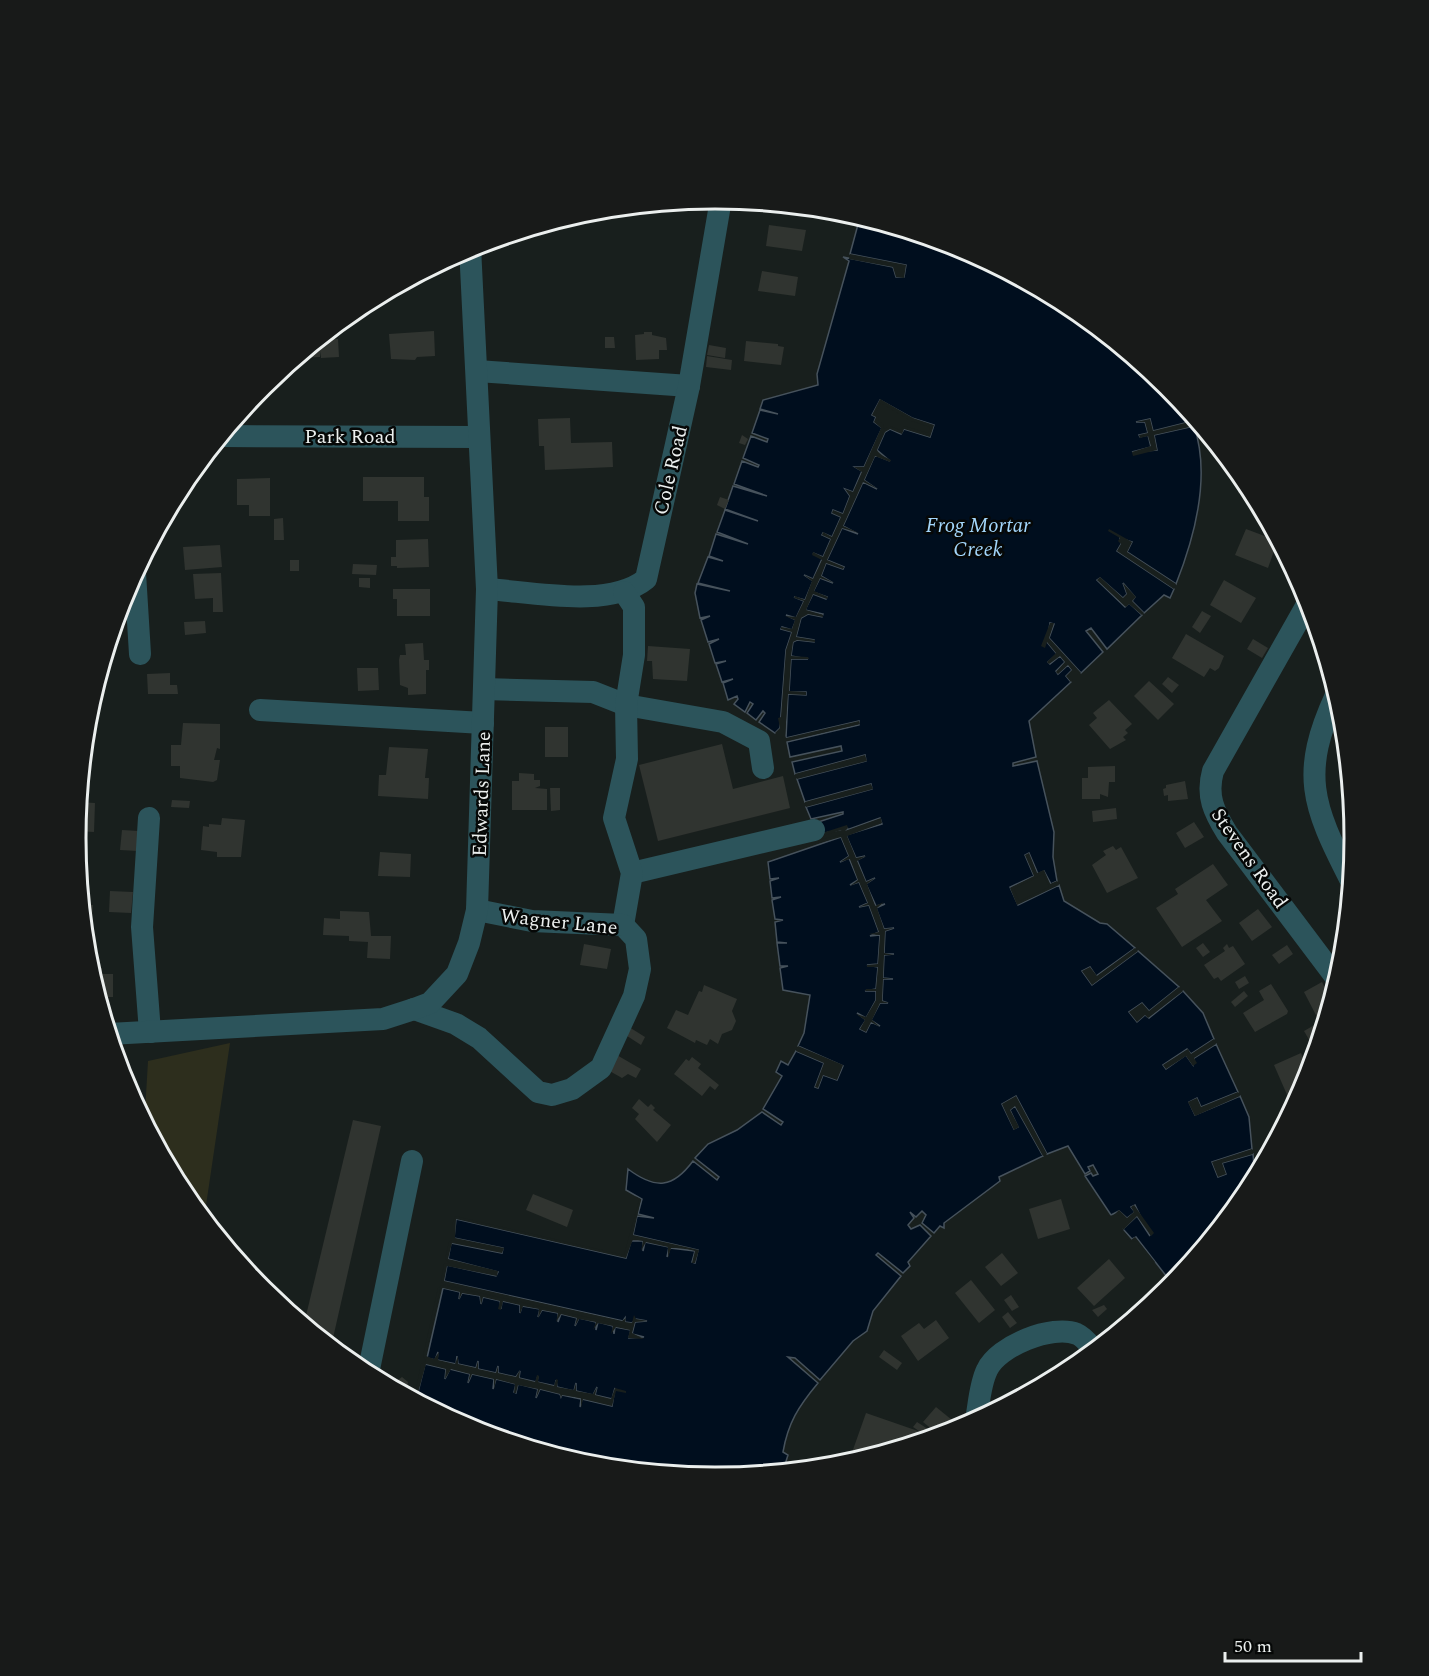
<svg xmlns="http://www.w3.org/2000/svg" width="1429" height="1676" font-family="Spectral,serif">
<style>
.green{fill:#2d2e1d}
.water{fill:#000e1e;stroke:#46525c;stroke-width:1.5}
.pier{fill:#181f1d;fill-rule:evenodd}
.building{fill:#303430}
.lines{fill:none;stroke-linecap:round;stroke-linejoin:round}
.minor{stroke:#2c545b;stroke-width:22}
.labels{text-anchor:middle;stroke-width:5;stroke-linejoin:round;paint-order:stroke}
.street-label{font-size:20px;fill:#ebefee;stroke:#060807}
.water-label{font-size:21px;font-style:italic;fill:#a3d6fb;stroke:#060807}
.rim{fill:none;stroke:#ebefee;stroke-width:3}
</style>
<rect width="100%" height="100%" fill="#181f1d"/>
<polygon class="green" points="230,1043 204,1219 183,1193 141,1115 145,1112 148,1061"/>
<path class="water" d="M860,217L960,247L1070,306L1167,386L1193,421L1153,431L1150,419L1136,422H1145L1148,433L1139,435L1140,437L1148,435L1151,447L1132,452L1157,450L1154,435L1194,426C1211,476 1195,536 1176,584L1127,552L1132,542L1120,538L1121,544L1117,551L1174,589L1170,598L1164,595L1144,613L1132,601L1135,597L1123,583L1127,594L1123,598L1100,578L1097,580L1125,607L1129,603L1142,615L1107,649L1091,628L1086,631L1103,652L1081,673L1049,638L1054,624L1050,623L1047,642L1057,654L1048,662L1050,664L1060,656L1065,662L1056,671L1058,674L1068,665L1072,670L1066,676L1071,682L1029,721L1036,757L1013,763V766L1037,761L1054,832L1053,857L1057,881L1051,884L1044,871L1038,874L1029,853L1025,855L1034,876L1010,887L1018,905L1059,885L1064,901L1100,923L1107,924L1135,948L1096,976L1090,967L1082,971L1092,985L1138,951L1179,987L1149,1011L1142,1003L1129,1012L1137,1022L1145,1015L1149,1018L1183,991L1203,1013L1214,1039L1191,1054L1187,1049L1163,1065L1166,1069L1186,1055L1193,1065L1194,1058L1216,1044L1238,1092L1201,1107L1197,1098L1189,1102L1195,1115L1240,1096L1249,1117L1252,1149L1212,1162L1218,1177L1226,1174L1222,1163L1253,1154L1255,1177L1246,1194L1193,1259L1191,1257L1167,1277L1136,1237L1132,1239L1123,1229L1137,1216L1150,1236L1135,1205L1131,1207L1135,1212L1127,1218L1119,1211L1111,1215L1085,1176L1091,1173L1093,1176L1098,1174L1093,1165L1088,1167L1090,1171L1085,1174L1068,1146L1047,1154L1016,1096L1002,1104L1014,1129L1018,1127L1010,1110L1015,1106L1043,1156L999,1177L1000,1181L944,1223V1228L940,1226L934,1233L922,1223L926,1215L922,1211L916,1217L910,1212L914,1218L908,1225L911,1229L920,1225L931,1236L908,1262L910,1266L903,1273L878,1253L876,1255L901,1276L873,1311L867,1331L853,1341L820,1380L795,1358L788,1357L818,1383C798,1407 788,1423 783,1452L788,1455L783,1471L714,1477L589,1465L469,1429L416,1400L425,1364L446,1369L445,1379L450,1369L470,1374L468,1383L472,1374L494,1379L493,1389L496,1379L516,1384L514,1392L516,1393L518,1384L538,1389L536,1398L540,1389L560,1394L561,1397L562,1395L581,1399L580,1407L582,1399L612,1406L615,1388L612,1399L595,1395L597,1387L593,1395L576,1391V1383L574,1391L557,1387L556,1380L555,1386L537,1382L538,1376L536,1382L519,1378L520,1371L516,1377L498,1373V1366L496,1373L478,1369V1361L476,1368L458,1364L457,1356L456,1364L437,1360L438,1352L435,1360L427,1358L443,1288L460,1292L459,1299L462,1293L480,1296L481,1304L483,1297L500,1301L501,1309L502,1301L520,1305V1313L522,1306L540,1309L538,1317L542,1310L558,1313V1322L561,1314L577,1318L575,1326L579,1318L596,1322V1330L598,1322L613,1326L614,1334L615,1327L631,1330L629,1338L644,1337L632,1334L635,1322L647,1321L636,1319L632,1323L625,1322V1318L623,1321L444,1281L447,1265L496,1276L498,1272L448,1259L451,1243L502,1253L503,1248L454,1238L456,1219L626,1258L631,1241H643V1251L645,1242L669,1247L667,1257L670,1248L695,1251L692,1262L695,1263L698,1250L633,1235L637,1216L654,1218L638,1214L642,1199L626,1190L628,1169C656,1190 673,1188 693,1161L717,1180L719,1177L695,1158L708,1144L737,1130L762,1112L781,1125L783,1122L763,1109L782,1076L776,1072L781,1061L788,1065L796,1051L824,1063L815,1087L818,1088L823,1075L837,1080L843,1066L798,1046L804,1033L810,995L783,990L780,968L788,966H780L777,943H787L777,942L775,922L783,920L775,919L772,900L781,897L772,898L770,881L779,878L770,879L768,862L841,837L849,856L840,862L849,858L858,880L850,885L859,882L868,903L859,907L869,905L879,932L870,936L880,935L878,964L867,965L878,967L876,989L865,991H876V1000L866,1018L857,1013L866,1020L860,1029L866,1032L871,1022L880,1026L871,1020L880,1003H888L882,1001L883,979H893L883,978L884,955L894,954H884L885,931L894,928L884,929L876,908L885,904L876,906L866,884L875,878L866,882L857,860L865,856L856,858L846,835L882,824L880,818L844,831L848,828L816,835L812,824L843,814V812L811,819L806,807L872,789L871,784L805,802L797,779L866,761L865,755L795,774L792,762L842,751L841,746L790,757L787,742L859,725V721L786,738L788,694L806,695V692H789L791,659H808L791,656L793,642L797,640L814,642V640L796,637L801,618L808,614L822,617L823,614L805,610L813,594L826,599L827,597L813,592L820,578L833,583L821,576L826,563L843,569L844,567L827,560L842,528L858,534L843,526L863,482L877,489L864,480L875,455L890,461L877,450L885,432L890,429L901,434L904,429L930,437L934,425L912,418L880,400L872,415L876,417L874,422L882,428L864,467H855L862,471L853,492L845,489L850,496L843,514L833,510L832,513L841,517L832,537L823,533L822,535L831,539L823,557L813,553L822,559L813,579L804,575L813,581L805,600L794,597L804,601L796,618L786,615L796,620L792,630L782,627L781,629L792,632L786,650L780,728L775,733L759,722L765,713L763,711L756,720L747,713L753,704L750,702L745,712L734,704L738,699L737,696L728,700L723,683L733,679L722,682L716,664L726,661L715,663L709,644L719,639L708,642L701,620L710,616L700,618L695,593L697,584L730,591L698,583L708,557L723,561L709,556L716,534L748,544L717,532L725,510L758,521L725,509L733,486L767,496L734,484L742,461L758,467L759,465L743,458L751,436L767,442L768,439L752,433L760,410L778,414L760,409L763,400L818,385L817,374L849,261L843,257L893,267L896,277H904L906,265L850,254Z"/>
<g class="pier">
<polygon points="850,254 906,265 904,278 896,277 893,267 849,259"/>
<path d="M880,399L913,418L934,425L930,437L904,429L902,434L890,429L885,432L877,450L879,454L891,460L890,462L875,456L864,480L878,489L863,482L843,526L859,533L842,528L827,560L844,567L843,569L826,563L821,576L834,583L820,578L814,591L828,597L827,599L813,594L806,610L823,615V617L808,614L801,618L796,637L815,640V642L797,640L793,642L791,656L808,657L809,659H791L789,691L806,692V695L788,694L785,736L786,738L859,721L860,724L787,741L782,737V730L777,734L775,733L780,728L778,718L781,717L786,650L792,632L781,629V627L792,629L795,620L785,616L796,617L804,601L794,598L795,596L805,600L812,581L804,575L813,579L822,560L812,555L813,552L823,557L831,539L822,535L823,532L832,537L841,517L832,513L833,510L843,514L850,496L845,489L853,492L862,472L854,467H864L881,428L874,422L876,417L872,415ZM881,403L911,421L930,427L928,433L904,426L900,430L890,426L884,429L883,424L878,421L879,416L876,413Z"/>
<polygon points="1150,419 1153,431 1193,421 1194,426 1154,435 1157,450 1133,456 1132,452 1151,446 1148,436 1140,438 1139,435 1148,433 1145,422 1136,422"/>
<polygon points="1109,529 1132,542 1127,552 1176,584 1174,589 1117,551 1121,544 1118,541 1120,538 1108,531"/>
<polygon points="1100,577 1123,598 1127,594 1123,583 1136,597 1132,601 1144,613 1142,615 1129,604 1126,607 1097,580"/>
<polygon points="1050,623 1054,623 1049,638 1081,673 1078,675 1075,671 1070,676 1073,680 1071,682 1066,676 1072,670 1068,665 1058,674 1056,672 1065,662 1060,656 1049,664 1047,662 1056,653 1047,642 1045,648 1041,646"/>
<polygon points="865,755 867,761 797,779 795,774"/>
<polygon points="871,784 873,789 806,807 805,802"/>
<polygon points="881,818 882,823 847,836 856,858 866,856 857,861 866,882 875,878 867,884 875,906 884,902 877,908 884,929 894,928 885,931 884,953 894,955 884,955 883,978 893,978 883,979 882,1001 889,1003 880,1003 872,1020 880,1027 871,1022 866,1032 860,1029 865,1020 856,1014 866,1017 876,1000 876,991 865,991 866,989 876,989 878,967 867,967 867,965 878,964 880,935 869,934 879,932 869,905 859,907 868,903 859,882 850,886 858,880 850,859 840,862 849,856 841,837 819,843 818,840 844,834 841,830 817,838 816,835 847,825 848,828 845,831"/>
<path d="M1029,853L1037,873L1044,870L1050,884L1057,881L1059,885L1017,905L1010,888L1034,876L1025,855ZM1043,874L1049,887L1019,901L1014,889Z"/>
<polygon points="1135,948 1138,951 1092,985 1082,971 1090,967 1097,976"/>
<polygon points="1179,987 1183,991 1148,1018 1145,1015 1137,1022 1129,1012 1142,1003 1149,1011"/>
<polygon points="1214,1039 1216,1044 1194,1058 1197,1063 1193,1066 1186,1056 1166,1069 1163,1065 1188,1049 1191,1054"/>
<polygon points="798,1046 843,1065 837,1080 823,1075 818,1088 815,1087 824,1063 796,1051"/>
<polygon points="1238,1092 1240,1096 1195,1116 1188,1102 1197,1098 1201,1107"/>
<polygon points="1016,1096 1047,1154 1043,1156 1015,1106 1010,1110 1019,1127 1014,1130 1002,1104"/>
<polygon points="1252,1149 1253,1154 1222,1163 1226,1174 1218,1177 1212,1162"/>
<polygon points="635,1196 641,1199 633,1235 699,1250 695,1263 692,1263 695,1251 684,1248 671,1248 668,1258 668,1247 646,1242 641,1251 643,1241 633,1239 626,1258 456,1219 455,1238 504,1248 502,1253 452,1243 448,1259 498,1271 497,1276 447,1266 444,1281 622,1321 626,1318 625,1322 632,1323 634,1315 636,1319 648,1321 635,1322 632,1333 644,1339 628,1338 630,1330 616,1327 611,1334 613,1326 598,1323 593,1330 596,1322 579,1319 575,1326 577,1318 561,1314 556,1322 558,1313 542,1310 538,1318 539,1309 523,1306 520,1314 520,1305 503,1301 501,1310 498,1309 500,1301 483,1297 481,1305 480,1296 462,1293 459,1300 460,1292 443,1288 440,1289 426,1356 434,1359 439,1352 438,1360 455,1364 458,1356 458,1364 476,1368 478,1361 478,1369 496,1373 498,1366 498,1373 516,1377 520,1370 519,1378 535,1382 537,1375 539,1376 538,1382 554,1386 556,1379 558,1380 557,1387 574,1390 576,1383 576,1391 593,1394 597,1387 595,1395 611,1399 615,1388 626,1391 626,1393 616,1391 612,1406 583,1399 581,1408 581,1398 562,1395 561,1398 560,1394 540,1389 536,1398 538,1389 518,1385 516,1393 514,1393 515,1384 496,1379 494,1389 494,1379 472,1374 468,1383 470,1374 451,1369 445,1379 446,1369 426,1364 416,1400 414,1399 421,1364 426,1361 610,1402 426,1361 423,1356 438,1288 442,1285 631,1327 443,1284 441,1281 444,1264 450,1263 445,1259 449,1242 452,1240 452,1225 455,1216 624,1255 639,1200"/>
<polygon points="1134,1205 1154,1233 1151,1236 1137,1216 1123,1230 1131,1240 1135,1237 1155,1262 1153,1264 1135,1241 1130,1242 1121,1231 1126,1221 1119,1215 1113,1219 1107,1215 1113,1216 1119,1210 1127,1218 1134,1212 1131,1207"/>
</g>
<g class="building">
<polygon points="769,225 806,230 802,251 766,246"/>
<polygon points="762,271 798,277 795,296 758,291"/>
<polygon points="434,331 435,356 417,357 415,360 391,359 389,334"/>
<polygon points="644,332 652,332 652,335 666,338 667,350 659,350 659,359 636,360 635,335 644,334"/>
<polygon points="605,337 614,337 615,348 605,348"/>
<polygon points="338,339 339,357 321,358 321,351 320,357 296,358 318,340"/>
<polygon points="746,341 778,344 778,346 784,347 781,365 744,361"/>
<polygon points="709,345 726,348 725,358 707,355"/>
<polygon points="707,356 732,360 731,370 706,367"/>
<polygon points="570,418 571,443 612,442 613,467 545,470 544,446 539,446 538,419"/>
<polygon points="742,435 748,439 745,445 739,443"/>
<polygon points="363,477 424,477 424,497 429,497 429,521 398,521 398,501 363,501"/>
<polygon points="270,478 270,516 249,516 249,505 237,505 237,479"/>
<polygon points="1239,478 1246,483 1253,496 1238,493"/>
<polygon points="720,497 729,500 725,509 717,505"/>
<polygon points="283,518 284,540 274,540 274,519"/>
<polygon points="1246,529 1278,541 1276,546 1279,547 1277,552 1274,551 1268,568 1235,555"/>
<polygon points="428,539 429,567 397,568 397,566 391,566 391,557 396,557 396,540"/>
<polygon points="220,545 222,567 185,570 183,547"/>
<rect x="290" y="560" width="9" height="11"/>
<polygon points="353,564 377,565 376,575 352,574"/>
<polygon points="221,573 223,612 213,612 213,598 195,599 193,574"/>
<polygon points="359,578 370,578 370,588 359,587"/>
<polygon points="1224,580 1256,598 1241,623 1210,605"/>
<polygon points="393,589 430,589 430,616 397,616 397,599 393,599"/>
<polygon points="1202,611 1211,616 1200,633 1192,627"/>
<polygon points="205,621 206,633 185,635 184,622"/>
<polygon points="1186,634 1224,656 1219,668 1215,671 1210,668 1204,677 1172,658"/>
<polygon points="1253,639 1268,648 1262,658 1247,649"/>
<polygon points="423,643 424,660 429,660 429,670 426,670 426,694 408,695 408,688 400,685 399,660 400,655 406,655 405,644"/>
<polygon points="648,646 690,649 687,681 653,679 652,661 647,661"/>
<polygon points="357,668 378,668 379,690 358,691"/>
<polygon points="170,673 170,685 177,685 178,694 148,694 147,674"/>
<polygon points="1168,677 1179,685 1172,693 1162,684"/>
<polygon points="1149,681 1174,704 1158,720 1134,696"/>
<polygon points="1109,700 1132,724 1125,730 1128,733 1123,737 1126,740 1110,749 1089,725 1097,718 1093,713"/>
<polygon points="183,723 220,724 220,749 217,748 214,760 220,760 217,780 213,782 180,778 180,766 171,766 171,745 181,745"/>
<rect x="545" y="727" width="23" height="30"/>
<polygon points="722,744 733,789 783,776 790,808 658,841 639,765"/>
<polygon points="389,747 428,749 425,778 429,778 428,799 378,796 379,775 386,775"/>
<polygon points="1115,766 1115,782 1109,782 1108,797 1100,794 1100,799 1082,799 1082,778 1088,778 1088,767"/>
<polygon points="519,773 534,774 534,780 540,780 540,786 535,788 547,789 547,810 512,810 512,781 519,781"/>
<polygon points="1185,781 1188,799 1168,801 1168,795 1164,796 1163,789 1166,788 1166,785"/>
<polygon points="550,788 560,788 560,810 551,811"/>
<polygon points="172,800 190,801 189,808 171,807"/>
<polygon points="79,802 95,803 94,832 76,831"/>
<polygon points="1116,808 1117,819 1093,822 1092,811"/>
<polygon points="222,818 245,820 241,857 217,857 217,852 201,850 203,826 209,827 209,824 221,825"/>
<polygon points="1194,822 1204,837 1185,848 1176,833"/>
<polygon points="122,830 139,831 138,851 120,850"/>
<polygon points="1113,846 1116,850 1121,847 1138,878 1107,893 1092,865 1106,855 1103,851"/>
<polygon points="380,852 411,854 410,877 378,876"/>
<polygon points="1213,864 1228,885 1206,900 1222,921 1182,947 1156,908 1178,894 1175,889"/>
<polygon points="110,891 133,892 131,913 109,912"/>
<polygon points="82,904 93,905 90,937 85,936"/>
<polygon points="1258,909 1272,927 1252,941 1239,923"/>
<polygon points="340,911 369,912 371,936 391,936 390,959 367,958 368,942 349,941 349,936 323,935 324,918 340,919"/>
<polygon points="1203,943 1210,952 1203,957 1196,948"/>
<polygon points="584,944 611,949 607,969 580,965"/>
<polygon points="1227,944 1229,948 1233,946 1245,964 1221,981 1218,977 1214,979 1204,965 1225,951 1223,948"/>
<polygon points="1287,945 1293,954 1279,964 1272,955"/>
<polygon points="102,968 102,974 113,974 113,997 98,997 91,974 94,974 94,969"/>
<polygon points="1245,976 1249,983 1239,989 1235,982"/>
<polygon points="1322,982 1331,999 1326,1014 1318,1019 1304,992"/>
<polygon points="1271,984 1288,1011 1287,1014 1255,1032 1243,1013 1264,1000 1259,991"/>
<polygon points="704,985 737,999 732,1011 736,1021 732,1030 722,1034 718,1044 710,1039 707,1045 696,1040 695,1043 667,1028 676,1010 688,1015 699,991 702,992"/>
<polygon points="1244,991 1248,996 1235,1007 1231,1002"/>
<polygon points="1325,1019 1315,1050 1304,1031"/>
<polygon points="629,1027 645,1037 641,1045 624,1034"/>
<polygon points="1301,1053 1309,1071 1305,1083 1301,1092 1288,1097 1274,1065"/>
<polygon points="615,1054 641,1069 636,1078 628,1074 622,1078 606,1069"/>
<polygon points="692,1057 701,1064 698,1068 719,1085 715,1090 710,1086 702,1096 674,1074 686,1059 689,1061"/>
<polygon points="124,1082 129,1082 129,1088 135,1087 136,1107"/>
<polygon points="639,1099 648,1107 651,1104 655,1108 653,1110 671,1125 657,1142 635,1119 639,1114 632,1108"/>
<polygon points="353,1120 381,1126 331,1347 304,1324"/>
<polygon points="533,1194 573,1210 567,1227 526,1210"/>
<polygon points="1061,1199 1070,1229 1038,1239 1029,1209"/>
<polygon points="1002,1253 1018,1273 1001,1286 985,1267"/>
<polygon points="1109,1259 1125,1278 1094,1306 1077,1288"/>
<polygon points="971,1280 995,1310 979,1323 955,1293"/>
<polygon points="1011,1295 1019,1307 1012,1311 1004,1300"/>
<polygon points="1104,1305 1107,1309 1098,1317 1092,1310"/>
<polygon points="1135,1311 1138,1314 1107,1339 1104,1336"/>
<polygon points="1008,1312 1017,1323 1010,1328 1002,1317"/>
<polygon points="936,1320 949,1338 918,1361 901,1336 919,1323 924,1329"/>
<polygon points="884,1350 902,1363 897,1370 879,1357"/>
<polygon points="402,1377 408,1382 406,1395 397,1390 398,1380"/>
<polygon points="936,1407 952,1420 943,1434 939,1435 923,1422"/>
<polygon points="866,1413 918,1431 914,1443 849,1461"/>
<polygon points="917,1422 931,1431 928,1437 913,1427"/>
</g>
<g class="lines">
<g class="minor">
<polyline points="477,371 689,386"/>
<polyline points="221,436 479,437"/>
<polyline points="135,573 140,654"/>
<path d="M487,589C532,592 609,609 646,579L689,386L721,199"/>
<path d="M1308,603L1213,771C1206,796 1214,812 1227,833L1337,979"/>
<polyline points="484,689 593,692 626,705 723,722 759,741 763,768"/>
<path d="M1336,695C1300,773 1312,805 1350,879"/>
<polyline points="260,710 483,723"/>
<polyline points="149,818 142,927 150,1032"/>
<polyline points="632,873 814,830"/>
<polyline points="623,925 632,873 614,818 627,759 626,705 634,655 634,607 624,592"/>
<polyline points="414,1009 456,1024 479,1038 538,1092 552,1095 572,1089 601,1068 634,996 640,969 636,939 623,925 532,921 477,910"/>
<polyline points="109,1034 383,1019 414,1009 430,1003 457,974 469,943 477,910 487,589 470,247"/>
<polyline points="368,1374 412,1161"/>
<path d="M976,1420C979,1404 980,1384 987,1370C998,1346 1052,1324 1077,1334C1084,1337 1089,1344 1094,1350"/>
</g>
</g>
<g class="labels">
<g class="street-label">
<text x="350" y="443">Park Road</text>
<text transform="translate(670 470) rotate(-77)" y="7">Cole Road</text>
<text transform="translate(481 794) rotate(-88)" y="7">Edwards Lane</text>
<text transform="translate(1250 858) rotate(55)" y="7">Stevens Road</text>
<text transform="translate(559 921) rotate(6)" y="7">Wagner Lane</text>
</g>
<g class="water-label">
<text x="978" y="532">Frog Mortar<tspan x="978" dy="24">Creek</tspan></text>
</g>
</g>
<path d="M0 0H1429V1676H0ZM86 838a629 629 0 1 1 1258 0a629 629 0 1 1-1258 0Z" fill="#181a19" fill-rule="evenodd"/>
<path class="rim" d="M86 838a629 629 0 1 1 1258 0a629 629 0 1 1-1258 0Z"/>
<path d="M1225 1652v9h136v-9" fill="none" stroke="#ebefee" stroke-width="3"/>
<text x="1234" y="1652" font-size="18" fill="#ebefee" stroke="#060807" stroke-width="4.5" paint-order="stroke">50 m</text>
</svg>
